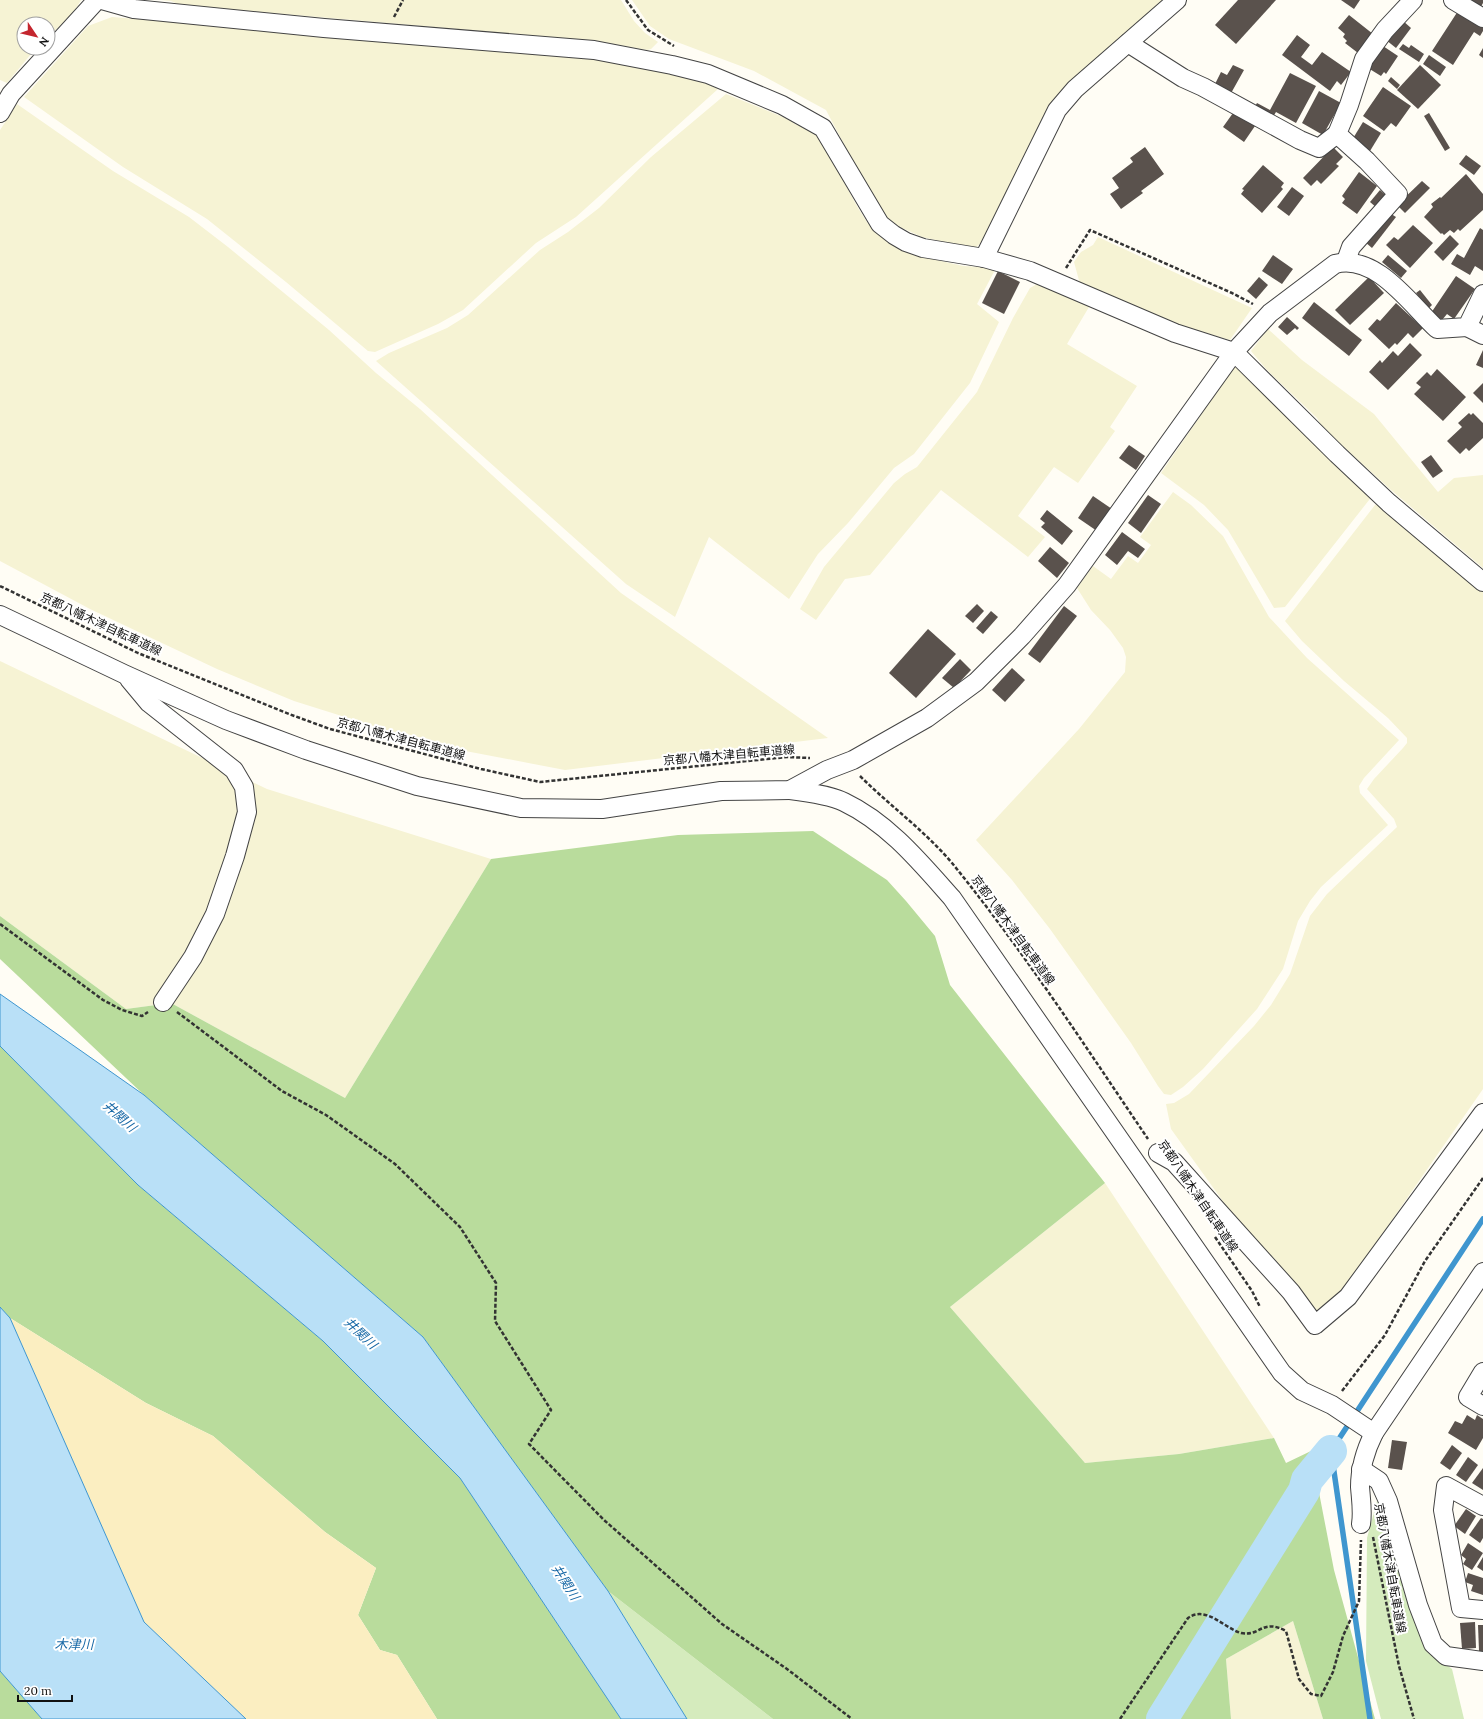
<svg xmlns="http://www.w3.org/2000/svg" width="1483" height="1719" font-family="Lora,'Noto Sans JP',serif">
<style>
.farmland{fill:#f6f3d4}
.green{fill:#d5ebbd}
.forest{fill:#b9dc9c}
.sand{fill:#fbeec1}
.water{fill:#b9e0f7;stroke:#3f96cf}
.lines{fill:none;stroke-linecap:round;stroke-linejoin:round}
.stream{stroke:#3f96cf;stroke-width:5.5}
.river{stroke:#b9e0f7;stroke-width:32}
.building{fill:#5a524d}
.minor-casing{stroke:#444;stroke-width:20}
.path{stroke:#333;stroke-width:2.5;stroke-dasharray:4 2;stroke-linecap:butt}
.minor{stroke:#fff;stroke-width:18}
.labels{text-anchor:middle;stroke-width:4;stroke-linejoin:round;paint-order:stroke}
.street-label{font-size:12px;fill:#111;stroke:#fff}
.water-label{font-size:13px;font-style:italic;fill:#1768a6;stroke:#fff}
</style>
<rect width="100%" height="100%" fill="#fffdf5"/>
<g class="farmland">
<polygon points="0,0 81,0 73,14 48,37 48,24 24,24 24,48 36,48 7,83 0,80"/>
<polygon points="161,0 621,0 634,21 645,33 658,42 651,49 647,50 596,41 180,5 171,1"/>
<polygon points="632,0 1166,0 1079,76 983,241 974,249 922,237 900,227 887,218 871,196 826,110 754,71 669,39 650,26"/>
<polygon points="112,17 492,47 601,59 698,79 718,89 576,217 536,243 463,310 438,324 375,352 368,351 286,282 207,219 123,167 24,97 88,26"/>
<polygon points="726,94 788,119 795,124 818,134 858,208 867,222 887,240 913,253 928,258 963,266 996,268 977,304 999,322 970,383 914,454 894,468 848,523 818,554 789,599 709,537 675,617 626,584 376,361 389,353 447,328 468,315 540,250 568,232 599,208 651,157"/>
<polygon points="17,104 113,171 189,217 228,247 329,330 376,373 420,409 621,593 828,738 565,770 434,745 294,701 217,669 90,609 0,561 0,130"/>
<polygon points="1098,237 1252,308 1230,340 1175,324 1080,284 1074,262 1081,252 1093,245"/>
<polygon points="1037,284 1092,302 1067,344 1137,386 1110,427 1115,431 1078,483 1054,467 1018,516 1045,537 1028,557 941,490 870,575 845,579 816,620 800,609 824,567 894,483 905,474 917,467 977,392 1013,318 1030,288"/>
<polygon points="1268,329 1302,360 1374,414 1438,492 1454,478 1483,475 1483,568 1391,490 1323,428 1317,418 1267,370 1251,351"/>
<polygon points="1234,367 1236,367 1373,495 1285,607 1274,608 1228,530 1204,505 1161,473"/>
<polygon points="1173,492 1191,505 1223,536 1269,617 1307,658 1399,740 1364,778 1359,786 1360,793 1388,825 1321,887 1310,901 1298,921 1283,969 1257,1009 1203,1069 1183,1087 1171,1095 1164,1094 1158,1086 1131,1043 1050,929 1012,880 976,840 1079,729 1125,672 1126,657 1123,648 1110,630 1091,610 1077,588 1093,566 1111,579 1128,556 1138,563 1151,545 1140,537"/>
<polygon points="1381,501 1483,587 1483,1089 1403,1204 1322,1323 1275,1259 1245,1232 1171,1129 1166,1104 1174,1103 1189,1094 1254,1026 1271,1005 1290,974 1310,916 1327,894 1397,827 1394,819 1367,789 1374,779 1403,748 1407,743 1407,738 1388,718 1344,681 1302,641 1285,621 1375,505"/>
<polygon points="0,661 267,789 491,859 345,1098 171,1003 126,1009 0,916"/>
<polygon points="1105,1183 1274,1438 1179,1454 1085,1463 950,1307"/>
<polygon points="1293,1621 1323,1719 1231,1719 1226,1659"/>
</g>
<g class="green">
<polygon points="1377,1501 1431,1653 1452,1669 1464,1719 1381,1719 1366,1661 1367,1538"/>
<polygon points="608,1591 773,1719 687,1719"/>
</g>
<g class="forest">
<polygon points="813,831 887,880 906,901 935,936 950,985 1105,1183 950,1307 1085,1463 1179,1454 1274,1438 1286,1463 1311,1451 1334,1570 1375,1719 1323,1719 1293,1621 1226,1659 1231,1719 773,1719 608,1591 423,1337 144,1095 0,959 0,916 126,1009 171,1003 345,1098 491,859 678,835"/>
<polygon points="0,1046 138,1185 323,1341 460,1478 621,1719 437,1719 397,1655 380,1650 358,1615 376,1568 325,1532 213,1436 146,1403 10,1318 0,1307"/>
<polygon points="0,1671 42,1719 0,1719"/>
</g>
<polygon class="sand" points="10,1318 146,1403 213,1436 325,1532 376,1568 358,1615 380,1650 397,1655 437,1719 246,1719 144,1622"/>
<g class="water">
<polygon points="0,994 144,1095 423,1337 608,1591 687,1719 621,1719 460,1478 323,1341 138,1185 0,1046"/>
<polygon points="0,1307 10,1318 144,1622 246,1719 42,1719 0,1671"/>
</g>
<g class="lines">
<polyline class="stream" points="1370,1719 1331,1451 1483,1219"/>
<polyline class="river" points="1162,1719 1304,1491 1307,1480 1331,1451"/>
</g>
<g class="building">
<polygon points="1238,0 1276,0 1236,44 1215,25"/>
<polygon points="1341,0 1360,0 1354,9"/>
<polygon points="1462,0 1483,0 1483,3 1479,10"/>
<polygon points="1458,11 1483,28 1483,31 1480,36 1474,32 1453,65 1432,51"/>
<polygon points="1349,15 1373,34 1358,53 1345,43 1347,41 1343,37 1345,34 1338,28"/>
<polygon points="1402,20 1411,28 1396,48 1386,40"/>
<polygon points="1297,35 1310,45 1301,57 1312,65 1322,52 1351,72 1341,85 1337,81 1330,91 1282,55"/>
<polygon points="1403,44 1409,48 1411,45 1424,54 1419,62 1399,49"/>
<polygon points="1383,46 1398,56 1386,74 1384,72 1381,76 1368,68"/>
<polygon points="1483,48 1483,58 1479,55"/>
<polygon points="1429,55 1446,67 1440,76 1423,64"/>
<polygon points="1233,65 1244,70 1230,95 1214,86 1221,72 1227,75"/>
<polygon points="1420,65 1441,85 1418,109 1397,90"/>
<polygon points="1290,73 1316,86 1296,123 1276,112 1273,117 1254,108 1257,103 1270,110"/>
<polygon points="1391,77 1400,85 1397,89 1388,81"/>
<polygon points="1383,87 1411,106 1396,127 1391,123 1384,131 1363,116"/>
<polygon points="1319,91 1341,103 1323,135 1302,123"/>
<polygon points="1233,113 1238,117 1240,115 1255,126 1244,142 1223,127"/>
<polygon points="1429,113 1450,148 1445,151 1424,116"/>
<polygon points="1363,122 1381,133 1370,151 1352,140"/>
<polygon points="1145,147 1164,174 1141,191 1143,193 1121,209 1110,194 1119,188 1112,178 1133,162 1130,158"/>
<polygon points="1333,147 1343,157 1336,164 1339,166 1321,184 1317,180 1311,186 1303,178"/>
<polygon points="1466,155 1481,166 1474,175 1459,164"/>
<polygon points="1263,165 1284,183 1281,187 1283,189 1262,213 1241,194 1244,190 1242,189"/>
<polygon points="1359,172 1377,186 1357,214 1342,203 1345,199 1342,196"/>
<polygon points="1466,174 1483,194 1483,210 1460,231 1458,229 1454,233 1450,230 1444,235 1442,233 1441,234 1424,217 1433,207 1431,204 1440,197 1441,198"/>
<polygon points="1422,181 1430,188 1405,213 1397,205"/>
<polygon points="1292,187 1304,196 1289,216 1277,207"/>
<polygon points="1380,190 1387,196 1377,208 1370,202"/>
<polygon points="1388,212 1396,217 1372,248 1365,242"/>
<polygon points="1413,225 1433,243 1410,268 1386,245 1394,237 1398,240"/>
<polygon points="1480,228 1483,230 1483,271 1475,266 1470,275 1451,264 1457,254 1464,258"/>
<polygon points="1450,235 1459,244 1443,261 1434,252"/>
<polygon points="1273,255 1293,269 1282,284 1262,271"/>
<polygon points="1388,255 1407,271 1401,278 1382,262"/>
<polygon points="998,271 1020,282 1004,314 982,303"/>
<polygon points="1456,276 1475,289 1454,319 1447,314 1442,320 1431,313"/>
<polygon points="1259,277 1268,285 1256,299 1247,291"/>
<polygon points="1369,277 1384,293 1350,325 1335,310"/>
<polygon points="1420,290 1432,305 1428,309 1416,293"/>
<polygon points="1314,302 1362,340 1349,356 1302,318"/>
<polygon points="1396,303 1423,328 1413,338 1408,333 1397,345 1395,343 1389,349 1368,329 1377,319 1380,321"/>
<polygon points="1287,317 1299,328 1297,330 1295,328 1287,335 1278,327"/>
<polygon points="1410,343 1422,355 1388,390 1369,372 1380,360 1382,363 1393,351 1398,356"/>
<polygon points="1483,350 1483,368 1476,365"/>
<polygon points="1437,369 1466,397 1443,421 1414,394 1421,387 1416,383 1427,372 1431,376"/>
<polygon points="1483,383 1483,403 1473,393"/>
<polygon points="1469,413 1471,415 1473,413 1483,423 1483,438 1469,451 1466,448 1460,454 1447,441 1462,427 1458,423"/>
<polygon points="1129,445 1145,456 1136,470 1119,458"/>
<polygon points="1431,455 1443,471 1433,478 1421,462"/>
<polygon points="1148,495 1161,504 1141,533 1128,523"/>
<polygon points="1093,496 1112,509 1097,531 1078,518"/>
<polygon points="1047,510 1073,531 1062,545 1041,527 1045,523 1040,519"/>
<polygon points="1122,532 1145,549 1138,558 1128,551 1117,565 1105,555"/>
<polygon points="1050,547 1069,563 1057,578 1038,561"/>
<polygon points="977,604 984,611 973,623 965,616"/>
<polygon points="1064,606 1077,616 1040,663 1028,654"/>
<polygon points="991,611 998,617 983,634 976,628"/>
<polygon points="928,629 956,654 916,698 889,673"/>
<polygon points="960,659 971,670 954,688 942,678"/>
<polygon points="1012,668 1025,680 1005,702 992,690"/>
<polygon points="1467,1415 1475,1420 1477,1415 1483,1419 1483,1438 1476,1450 1448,1433 1455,1421 1462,1424"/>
<polygon points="1392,1440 1407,1442 1402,1470 1388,1468"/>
<polygon points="1452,1445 1462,1453 1450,1470 1440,1463"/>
<polygon points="1468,1457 1478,1465 1466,1482 1456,1475"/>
<polygon points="1483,1468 1483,1490 1472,1483"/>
<polygon points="1466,1509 1476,1516 1465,1534 1454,1526"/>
<polygon points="1481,1518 1483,1519 1483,1538 1480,1543 1469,1535"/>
<polygon points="1468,1543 1483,1553 1472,1570 1463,1564 1466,1559 1461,1555"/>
<polygon points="1483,1557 1483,1571 1477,1567"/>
<polygon points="1468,1573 1483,1578 1483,1595 1471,1591 1473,1585 1465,1582"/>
<polygon points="1475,1622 1476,1648 1462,1649 1460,1623"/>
<polygon points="1478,1625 1483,1625 1483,1651 1479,1651"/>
</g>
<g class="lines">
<g class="minor-casing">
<g id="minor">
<polyline points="102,0 134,9 324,28 594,50 672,65 708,74 782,105 823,128 880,224 894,235 906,242 923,248 984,258 1030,271 1175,333 1234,352 1337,454 1389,503 1483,582"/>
<polyline points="1453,0 1483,18"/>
<polyline points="1128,43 1183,78 1203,87 1300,140 1319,148 1337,134"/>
<polyline points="0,113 11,94 97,0"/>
<polyline points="984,258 1057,110 1075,89 1177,0"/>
<polyline points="1346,261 1351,247 1398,194 1367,161 1337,134 1349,105 1364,59 1385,30 1413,0"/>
<polyline points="1467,327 1483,335"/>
<path d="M0,615L124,674L226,720L306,750L417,786L521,808L602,809L721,791L790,790L827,770L853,760L927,718L976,682L1022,636L1067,585L1234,352L1270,313L1335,264C1376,253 1411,305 1437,329L1467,327L1483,294"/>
<polyline points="129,679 149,703 234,770 244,787 247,812 235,856 215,914 193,957 163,1002"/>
<path d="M790,790C806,792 830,795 844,802C888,823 920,862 952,898L1282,1373L1302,1391L1332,1405L1374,1433"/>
<polyline points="1158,1153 1174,1162 1291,1292 1315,1325 1348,1297 1483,1113"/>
<polyline points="1483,1372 1468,1397 1483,1406"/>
<polyline points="1361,1469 1379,1481 1388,1501 1418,1605 1433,1644 1446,1656 1483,1661"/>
<polyline points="1483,1506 1446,1486 1443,1510 1461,1608 1483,1610"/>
<path d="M1361,1524C1363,1512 1361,1500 1360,1487C1360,1467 1365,1451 1374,1433L1483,1272"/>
</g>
</g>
<g class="path">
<polyline points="626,0 648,30 674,46"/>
<polyline points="394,17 403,0"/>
<polyline points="1066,268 1090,230 1232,293 1253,304"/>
<polyline points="0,586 138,653 289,714 330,729 481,769 540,782 787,757 810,758"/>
<path d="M860,776C890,806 924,830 952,863C1023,950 1085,1046 1148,1139"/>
<polyline points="0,924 103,1000 122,1010 142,1016 148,1012"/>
<polyline points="177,1012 282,1091 326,1115 395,1164 460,1227 496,1283 495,1321 551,1410 529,1444 604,1520 722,1624 787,1669 852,1719"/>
<polyline points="1215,1237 1252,1291 1260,1307"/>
<polyline points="1342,1391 1385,1335 1425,1261 1483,1178"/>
<polyline points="1373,1537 1399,1666 1414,1719"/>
<path d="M1120,1719L1188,1618C1206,1605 1224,1628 1241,1633C1260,1637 1262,1618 1286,1631L1299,1679L1311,1694L1321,1696L1333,1672L1343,1636L1359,1601L1361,1540"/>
</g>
<use href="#minor" class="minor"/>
</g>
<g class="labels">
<g class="street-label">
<text transform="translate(101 624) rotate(25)" y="4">京都八幡木津自転車道線</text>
<text transform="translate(401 739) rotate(15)" y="4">京都八幡木津自転車道線</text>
<text transform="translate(729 755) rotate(-5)" y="4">京都八幡木津自転車道線</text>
<text transform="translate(1013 930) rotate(54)" y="4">京都八幡木津自転車道線</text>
<text transform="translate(1198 1196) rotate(56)" y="4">京都八幡木津自転車道線</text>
<text transform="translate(1390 1568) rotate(80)" y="4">京都八幡木津自転車道線</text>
</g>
<g class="water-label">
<text transform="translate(120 1116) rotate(42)" y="5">井関川</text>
<text transform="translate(361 1333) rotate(43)" y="5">井関川</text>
<text transform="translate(566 1582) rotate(57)" y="5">井関川</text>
<text x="74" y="1649">木津川</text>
</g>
</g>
<g transform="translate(36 36) rotate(125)"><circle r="19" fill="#ffffff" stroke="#a0a0a0"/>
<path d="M0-3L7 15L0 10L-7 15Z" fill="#c4262e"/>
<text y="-6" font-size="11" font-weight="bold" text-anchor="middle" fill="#111111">N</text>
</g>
<path d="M18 1695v6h54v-6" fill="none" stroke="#111111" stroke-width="2"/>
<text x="24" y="1695" font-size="12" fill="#111111" stroke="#ffffff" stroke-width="3" paint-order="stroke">20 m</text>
</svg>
